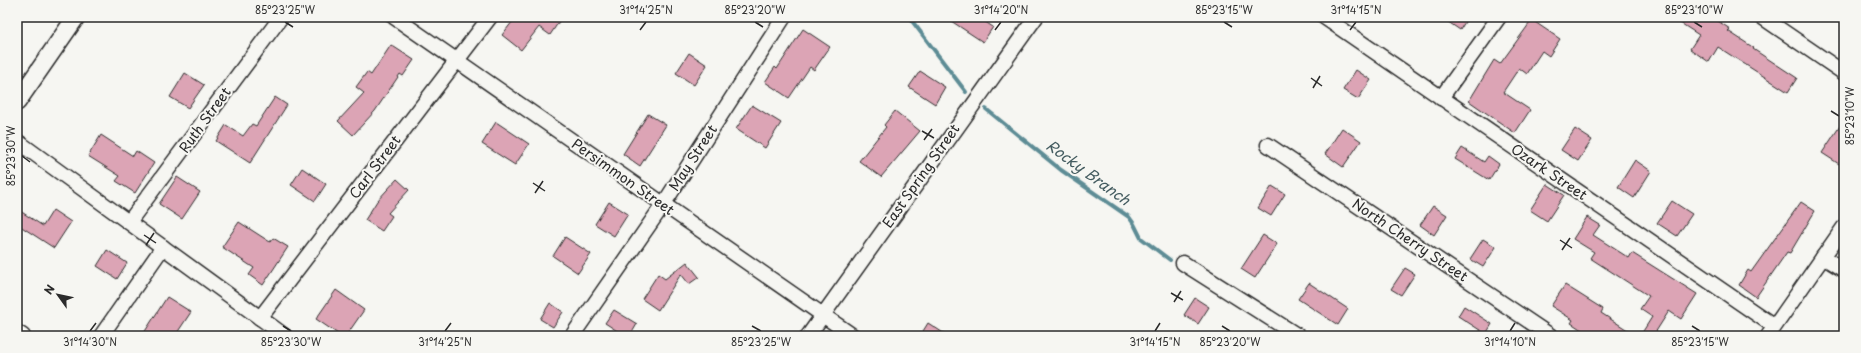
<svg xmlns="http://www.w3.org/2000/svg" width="1861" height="353" font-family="'Playpen Sans',sans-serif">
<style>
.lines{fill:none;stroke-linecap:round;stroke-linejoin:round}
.stream{stroke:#5d8c95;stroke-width:4}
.building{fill:#dca4b5;stroke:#2b2b2b}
.minor-casing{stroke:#2b2b2b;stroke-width:17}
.tertiary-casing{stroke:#2b2b2b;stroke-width:20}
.minor{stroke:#f6f6f2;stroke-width:14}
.tertiary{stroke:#f6f6f2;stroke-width:17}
.ticks{fill:none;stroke:#2b2b2b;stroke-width:1.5}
.labels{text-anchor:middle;stroke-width:4;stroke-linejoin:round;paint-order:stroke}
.street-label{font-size:14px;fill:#2b2b2b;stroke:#f6f6f2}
.water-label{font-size:15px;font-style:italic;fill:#445c60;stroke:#f6f6f2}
.neatline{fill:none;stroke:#2b2b2b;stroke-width:1.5}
.ticks-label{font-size:10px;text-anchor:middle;fill:#2b2b2b}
</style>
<rect width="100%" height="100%" fill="#f6f6f2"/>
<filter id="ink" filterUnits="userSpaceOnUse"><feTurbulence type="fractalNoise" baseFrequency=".025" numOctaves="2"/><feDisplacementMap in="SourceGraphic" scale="8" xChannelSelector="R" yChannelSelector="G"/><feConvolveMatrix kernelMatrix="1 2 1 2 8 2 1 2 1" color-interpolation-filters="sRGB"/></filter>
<g filter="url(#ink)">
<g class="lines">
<g class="stream">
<polyline points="909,17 966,92"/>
<polyline points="986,109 1061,170 1129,217 1134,224 1141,238 1170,260"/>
</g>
</g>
<g class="building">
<polygon points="516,17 562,17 550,35 539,27 521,50 502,35"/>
<polygon points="945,17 978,17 993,27 983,42"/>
<polygon points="1441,17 1468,17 1460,30"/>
<polygon points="1671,17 1712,17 1730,29 1728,31 1754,48 1753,49 1797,78 1788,92 1718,47 1709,62 1690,49 1699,35"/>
<polygon points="1532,20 1560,39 1549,56 1542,51 1527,74 1519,68 1503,92 1530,110 1515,133 1469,101 1494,60 1500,64"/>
<polygon points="803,29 830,47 814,70 810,67 789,98 765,82 775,67 777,69"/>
<polygon points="391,45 414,60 403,76 400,74 375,111 353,135 338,121 364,93 356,87 367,72 371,75"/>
<polygon points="689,53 707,65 694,85 676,73"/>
<polygon points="1356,70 1371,80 1358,99 1343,90"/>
<polygon points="920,71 945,87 935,104 909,87"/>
<polygon points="185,73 204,85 188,108 170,97"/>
<polygon points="275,97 287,105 250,163 216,141 226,125 243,136 252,124 256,126"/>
<polygon points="752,105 781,123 765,148 736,129"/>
<polygon points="895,111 920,131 881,177 859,161 886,127 884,125"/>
<polygon points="648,114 666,125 640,166 623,154"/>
<polygon points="1844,120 1844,156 1839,164 1822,153"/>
<polygon points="496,122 529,144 515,165 482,144"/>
<polygon points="1342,128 1361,141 1343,167 1325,154"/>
<polygon points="1575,129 1592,140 1578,161 1561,150"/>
<polygon points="101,135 133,156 136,151 154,163 135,193 116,181 120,176 88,156"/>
<polygon points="1462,148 1484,162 1488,156 1499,164 1489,180 1455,159"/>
<polygon points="1635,160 1651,171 1634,198 1618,187"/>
<polygon points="302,168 326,184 315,201 291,185"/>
<polygon points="177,177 200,192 182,219 159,204"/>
<polygon points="397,179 409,190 388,213 392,216 382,231 365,220 377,201"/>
<polygon points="1547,184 1564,195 1547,221 1530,210"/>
<polygon points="1272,186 1285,194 1271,216 1258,208"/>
<polygon points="1672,201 1692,214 1677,236 1657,223"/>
<polygon points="609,202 628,214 614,236 595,224"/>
<polygon points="1801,202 1815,211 1790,253 1787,252 1756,297 1739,285 1748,270 1751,272"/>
<polygon points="1433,206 1447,215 1434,235 1420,225"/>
<polygon points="17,209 43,226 53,210 71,222 54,248 17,224"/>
<polygon points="1587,217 1600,225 1593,235 1629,258 1632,253 1697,294 1681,319 1669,311 1653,336 1640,336 1652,317 1640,309 1649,296 1590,258 1594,252 1573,239"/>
<polygon points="239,222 270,242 273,238 288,247 263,285 249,275 254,268 222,247"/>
<polygon points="1263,235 1277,244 1255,278 1241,269"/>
<polygon points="565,237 591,254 578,273 553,256"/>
<polygon points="1483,239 1496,247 1483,267 1470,259"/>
<polygon points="107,250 127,263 117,279 97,266"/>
<polygon points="687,262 699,277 689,284 681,274 658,310 642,299 658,274 665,279"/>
<polygon points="1405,268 1415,274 1401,295 1391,289"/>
<polygon points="1309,283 1348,309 1338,325 1298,299"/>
<polygon points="1565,285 1603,309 1601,313 1637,336 1591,336 1571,323 1573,320 1551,306"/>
<polygon points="336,290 364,310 346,336 341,336 316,319"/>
<polygon points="167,297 191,312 175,336 142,336"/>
<polygon points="1195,298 1209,307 1198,324 1184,315"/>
<polygon points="550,303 563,312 553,327 540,319"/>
<polygon points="1464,306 1492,324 1486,334 1458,316"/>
<polygon points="614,310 637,324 630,336 625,336 605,323"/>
<polygon points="928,323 948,336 920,336"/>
</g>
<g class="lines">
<g class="minor-casing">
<g id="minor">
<polyline points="394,17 853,336"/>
<polyline points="1324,17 1774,326"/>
<polyline points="1762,17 1844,73"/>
<polyline points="1441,98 1499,17"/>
<polyline points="17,141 285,336"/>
<polyline points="1268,145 1551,336"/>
<polyline points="129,222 281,17"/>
<polyline points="1823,257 1844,270"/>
<polyline points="1183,263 1298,336"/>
<polyline points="260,318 490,17"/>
<polyline points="17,332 23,336"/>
<polyline points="101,336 163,247"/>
<polyline points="572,336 663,205 784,17"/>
<polyline points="808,336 1036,17"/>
<polyline points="1768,336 1844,227"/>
</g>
</g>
<g class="tertiary-casing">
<polyline id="tertiary" points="17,102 76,17"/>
</g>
<use href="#minor" class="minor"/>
<use href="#tertiary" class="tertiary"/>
</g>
</g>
<path class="ticks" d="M285,22L293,27M755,22L763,27M1224,22L1232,27M1694,22L1702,27M640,30L646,22M995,30L1001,22M1350,30L1356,22M1311,78L1322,86M1313,88L1320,76M1831,111L1839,116M922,131L934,138M924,140L932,129M22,156L30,162M533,183L545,191M535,193L543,181M144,235L156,243M1560,240L1572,248M146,245L154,233M1562,250L1570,238M1171,293L1183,300M1174,302L1181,291M283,326L291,331M752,326L761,331M1222,326L1230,331M1692,326L1700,331M90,331L96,323M445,331L451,323M1155,331L1160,323M1510,331L1515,323"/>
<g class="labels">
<g class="street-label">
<text transform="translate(205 120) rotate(-54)" y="5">Ruth Street</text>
<text transform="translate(693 158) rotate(-57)" y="5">May Street</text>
<text transform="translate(375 167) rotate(-53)" y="5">Carl Street</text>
<text transform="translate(1549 172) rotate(34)" y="5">Ozark Street</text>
<text transform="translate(921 176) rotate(-55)" y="5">East Spring Street</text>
<text transform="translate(623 177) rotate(35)" y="5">Persimmon Street</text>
<text transform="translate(1410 240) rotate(34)" y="5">North Cherry Street</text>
</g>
<g class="water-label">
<text transform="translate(1088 173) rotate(36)" y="5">Rocky Branch</text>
</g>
</g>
<rect width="1861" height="353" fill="none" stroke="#f6f6f2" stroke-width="44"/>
<g transform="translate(58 295) rotate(303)" stroke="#f6f6f2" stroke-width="3" paint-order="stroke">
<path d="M0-3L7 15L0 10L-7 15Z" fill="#2b2b2b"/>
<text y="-6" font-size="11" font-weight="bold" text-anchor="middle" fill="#2b2b2b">N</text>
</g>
<rect x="22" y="22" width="1817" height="309" class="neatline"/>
<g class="ticks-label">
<text x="285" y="14">85°23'25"W</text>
<text x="646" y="14">31°14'25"N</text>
<text x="755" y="14">85°23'20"W</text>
<text x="1001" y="14">31°14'20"N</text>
<text x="1224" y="14">85°23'15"W</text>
<text x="1356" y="14">31°14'15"N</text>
<text x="1694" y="14">85°23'10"W</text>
<text transform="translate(1850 116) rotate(-90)" y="4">85°23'10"W</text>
<text transform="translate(11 156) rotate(-90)" y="4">85°23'30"W</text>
<text x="90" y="346">31°14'30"N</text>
<text x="291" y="346">85°23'30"W</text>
<text x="445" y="346">31°14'25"N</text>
<text x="761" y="346">85°23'25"W</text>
<text x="1155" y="346">31°14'15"N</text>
<text x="1230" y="346">85°23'20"W</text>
<text x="1510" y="346">31°14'10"N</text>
<text x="1700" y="346">85°23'15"W</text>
</g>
</svg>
